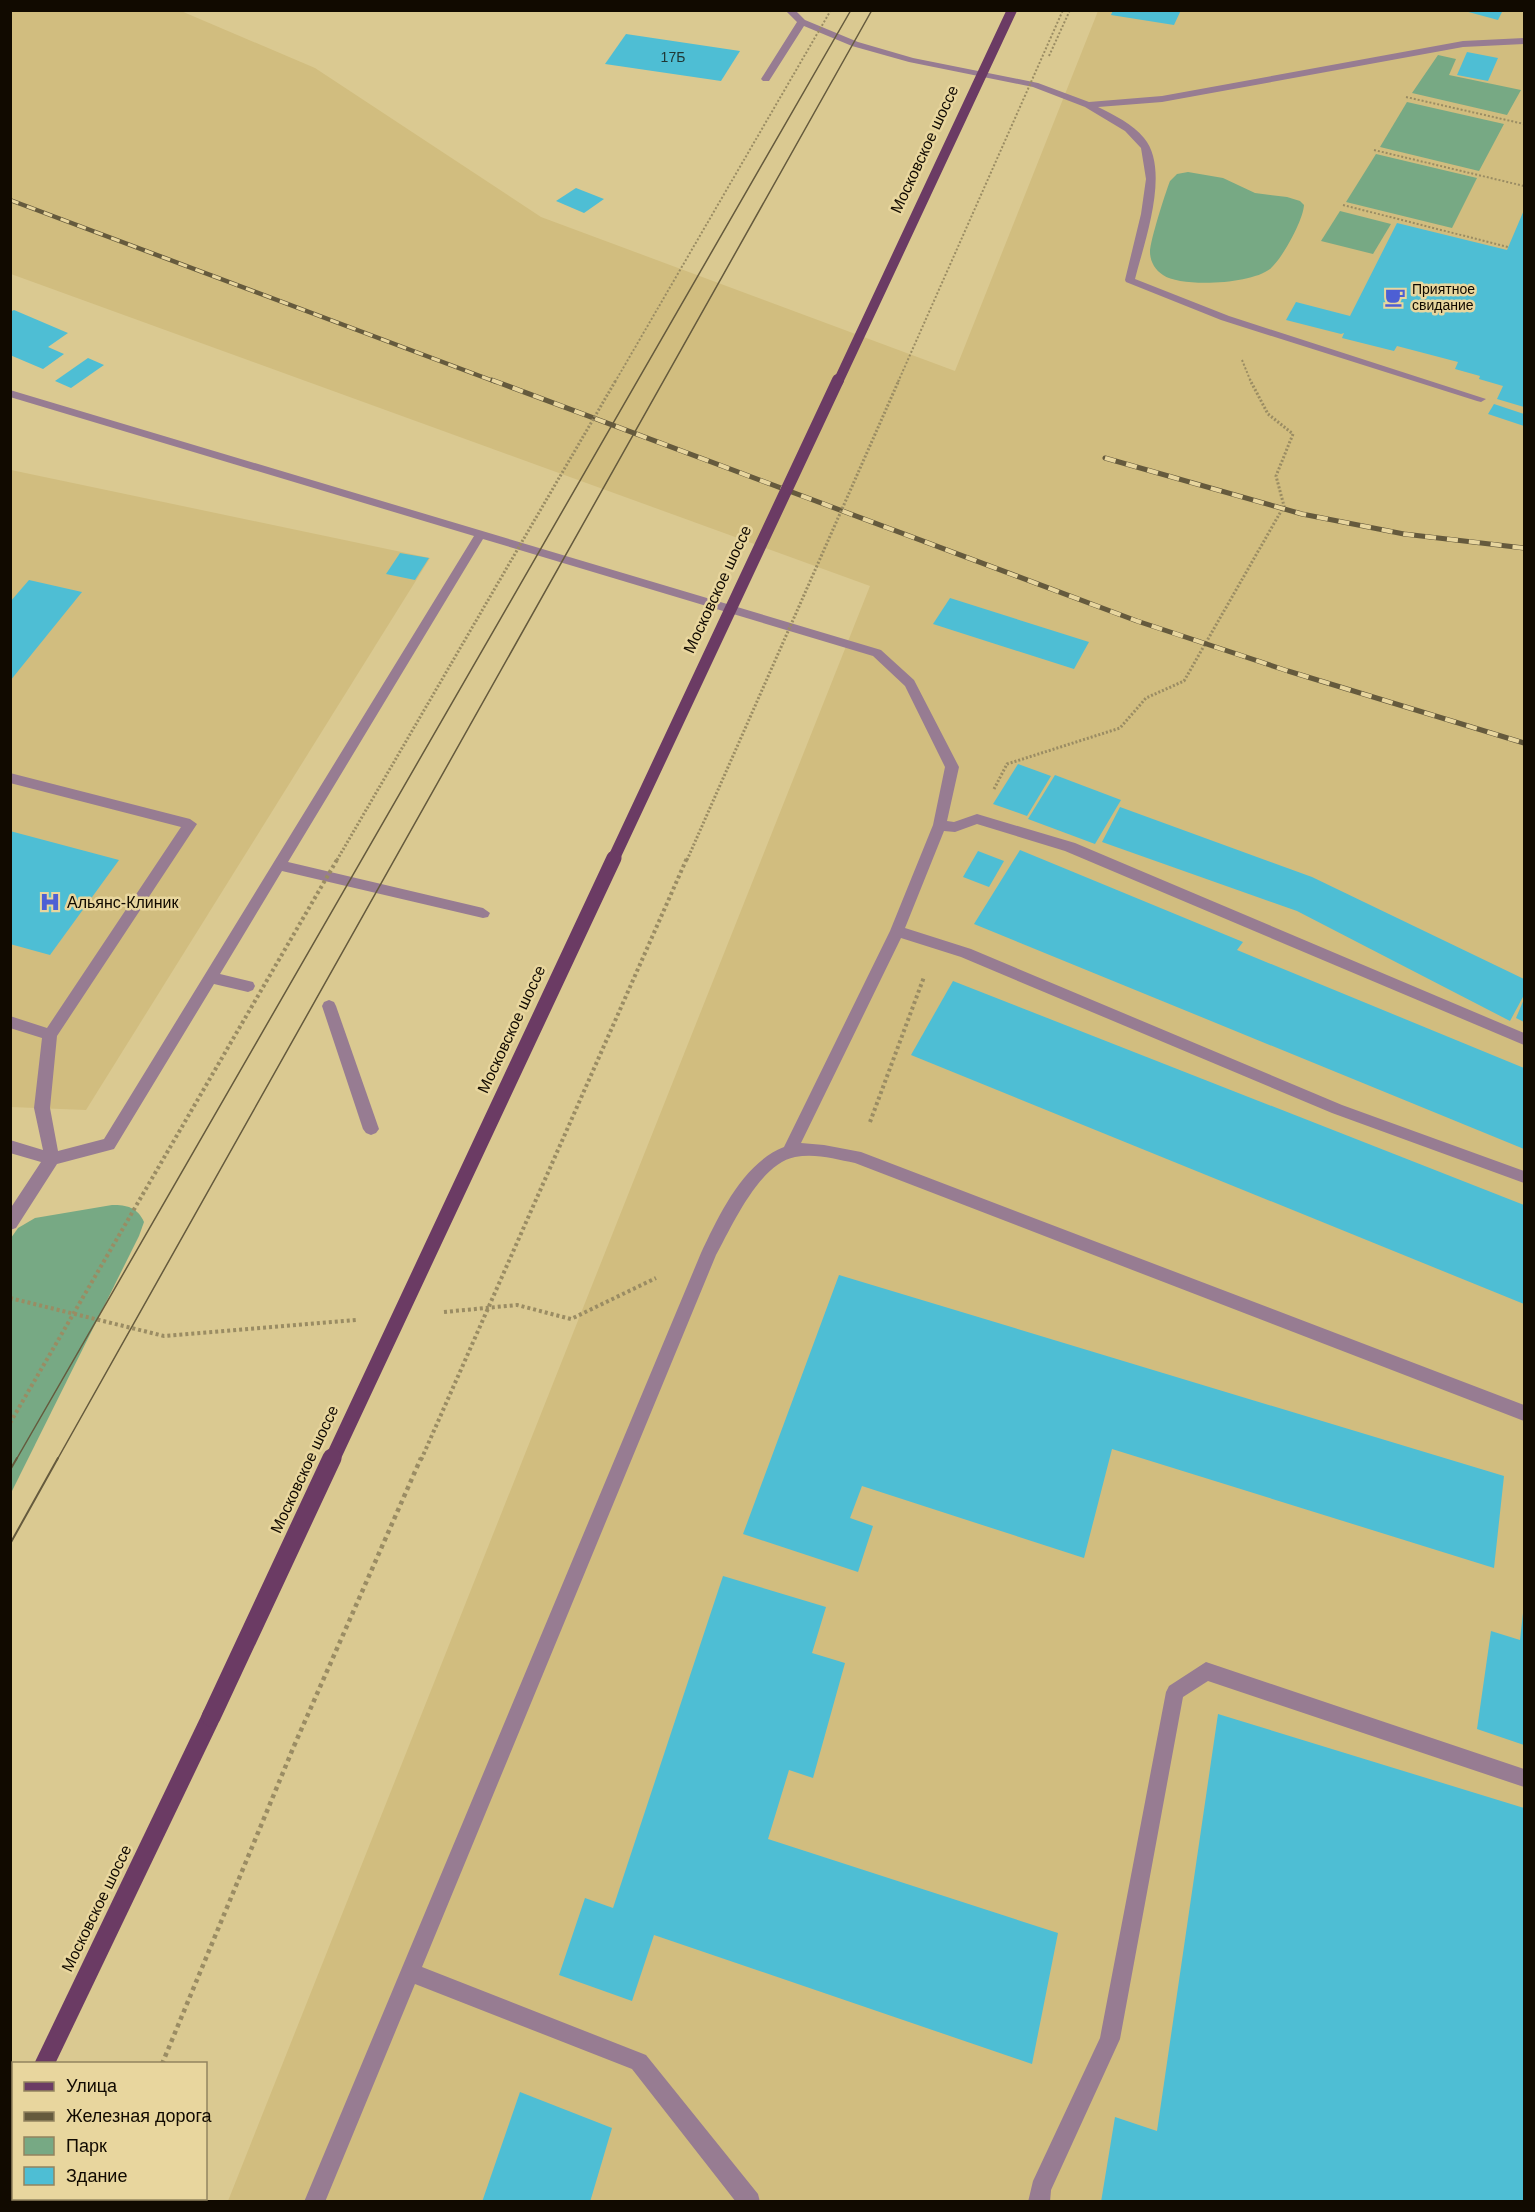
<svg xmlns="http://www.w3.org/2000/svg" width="1535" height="2212" font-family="Arial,sans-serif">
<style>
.built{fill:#d1bd7f}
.green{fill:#77a984}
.building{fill:#4ebed4}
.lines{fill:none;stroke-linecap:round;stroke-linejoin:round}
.path-far3{stroke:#9a8c63;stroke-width:2;stroke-dasharray:2 2;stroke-linecap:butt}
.path-far2{stroke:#9a8c63;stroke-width:3;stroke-dasharray:2 2;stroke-linecap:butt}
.path-far1{stroke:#9a8c63;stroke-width:4;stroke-dasharray:3 3;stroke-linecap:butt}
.path{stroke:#9a8c63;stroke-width:4.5;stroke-dasharray:4 4;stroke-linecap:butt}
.lane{fill:#977c92;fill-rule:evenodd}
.primary{fill:#6b3b64;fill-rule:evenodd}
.tram-far1{stroke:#655a3d;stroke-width:1.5}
.tram{stroke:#655a3d;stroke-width:2}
.rail-far1-casing{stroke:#655a3d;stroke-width:4.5}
.rail-casing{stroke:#655a3d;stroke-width:5}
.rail-far1{stroke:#e8d69e;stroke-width:3;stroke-dasharray:9;stroke-linecap:butt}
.rail{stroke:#e8d69e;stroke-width:4;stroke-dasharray:11;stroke-linecap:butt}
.path-bridge-far3{stroke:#9a8c63;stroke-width:2;stroke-dasharray:2 2;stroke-linecap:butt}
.path-bridge-far2{stroke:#9a8c63;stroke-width:3;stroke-dasharray:2 2;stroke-linecap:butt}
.path-bridge-far1{stroke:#9a8c63;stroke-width:4;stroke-dasharray:3 3;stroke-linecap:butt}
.path-bridge{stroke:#9a8c63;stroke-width:4.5;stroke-dasharray:4 4;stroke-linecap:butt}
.primary-bridge-far3{stroke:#6b3b64;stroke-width:10}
.primary-bridge-far2{stroke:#6b3b64;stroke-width:12}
.primary-bridge-far1{stroke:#6b3b64;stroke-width:15}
.primary-bridge{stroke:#6b3b64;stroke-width:19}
.labels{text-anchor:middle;stroke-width:5;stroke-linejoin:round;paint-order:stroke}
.number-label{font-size:14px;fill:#203735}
.far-poi-label{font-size:14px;fill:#110a00;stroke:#e8d69e;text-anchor:start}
.street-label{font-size:16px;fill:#110a00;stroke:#e8d69e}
.poi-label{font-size:16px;fill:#110a00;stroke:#e8d69e;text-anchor:start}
</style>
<rect width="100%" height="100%" fill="#dac991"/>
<g class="built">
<polygon points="10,11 181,11 315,68 541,217 955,371 1098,11 1524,11 1524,2201 228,2201 870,586 11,274"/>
<polygon points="11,470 430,558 86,1110 11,1107"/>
</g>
<g class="green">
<polygon points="1438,55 1456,59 1449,75 1521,90 1507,115 1412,93"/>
<polygon points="1407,102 1504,124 1479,171 1380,147"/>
<polygon points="1376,154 1477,178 1452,228 1346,202"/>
<path d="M1188,172L1223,178L1255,193L1287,197L1300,201L1304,205C1303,221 1282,259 1270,269C1251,284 1182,288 1163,275C1155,270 1150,261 1150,252C1150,241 1165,194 1170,181L1177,174Z"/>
<polygon points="1340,211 1391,224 1373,254 1321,241"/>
<path d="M112,1205C127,1205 137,1207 144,1222L139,1236L11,1493V1238L18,1228L35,1218Z"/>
</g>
<g class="building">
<polygon points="1113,10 1181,10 1174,25 1111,15"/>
<polygon points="1461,10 1503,10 1498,20"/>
<polygon points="626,34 740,51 721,81 605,64"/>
<polygon points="1467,52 1498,58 1488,81 1457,75"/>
<polygon points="576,188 604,199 584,213 556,201"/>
<polygon points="1524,210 1524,407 1497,399 1503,386 1479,379 1480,376 1455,369 1458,362 1397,346 1394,351 1342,338 1344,333 1341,334 1286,320 1296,302 1350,316 1397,223 1507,250"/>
<polygon points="14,310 68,333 48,347 64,354 43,369 10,355 10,312"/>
<polygon points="88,358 104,365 71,388 55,381"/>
<polygon points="1494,404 1524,414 1524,426 1488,414"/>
<polygon points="400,553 429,558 415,580 386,574"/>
<polygon points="29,580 82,592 10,681 10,602"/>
<polygon points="950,598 1089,642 1074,669 933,624"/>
<polygon points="1018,764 1051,776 1027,816 993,804"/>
<polygon points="1055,775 1121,800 1095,844 1028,819"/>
<polygon points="1120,807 1312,877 1524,979 1524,995 1510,1021 1297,911 1102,842"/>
<polygon points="10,831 119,860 50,955 10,944"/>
<polygon points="1020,850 1243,942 1237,950 1524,1068 1524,1149 974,924"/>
<polygon points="978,851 1004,861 989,887 963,877"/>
<polygon points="953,981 1524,1205 1524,1304 911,1055"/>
<polygon points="1524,999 1524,1022 1516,1018"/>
<polygon points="839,1275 1504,1476 1494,1568 1112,1449 1084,1558 862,1486 850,1518 873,1526 858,1572 743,1534"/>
<polygon points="723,1576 826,1607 812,1653 845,1663 813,1778 789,1770 768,1839 1058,1933 1032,2064 654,1935 632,2001 559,1975 585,1898 613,1908"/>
<polygon points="1523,1613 1524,1613 1524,1745 1477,1729 1491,1631 1520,1640"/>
<polygon points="1218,1714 1524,1808 1524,2202 1101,2202 1115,2117 1157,2131"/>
<polygon points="520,2092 612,2128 590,2202 482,2202"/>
</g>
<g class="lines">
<g class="path-far3">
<polyline points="1049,56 1070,10"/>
<polyline points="1406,97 1524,124"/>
<polyline points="1374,150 1524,186"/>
<polyline points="1343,205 1508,247"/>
<polyline points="1242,360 1251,382"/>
</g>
<polyline class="path-far2" points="994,789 1007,764 1120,728 1146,698 1184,681 1284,506 1276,476 1293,434 1268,414 1250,380"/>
<g class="path-far1">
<polyline points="870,1122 924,977"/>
<polyline points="10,1298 164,1336 356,1320"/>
<polyline points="444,1312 517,1305 571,1319 656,1278"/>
</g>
<g class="path">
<polyline points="162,2064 294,1746"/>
<polyline points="104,2202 106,2198"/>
</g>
<g class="lane">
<path d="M785,10H795L805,20L858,42L913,58L1038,83L1089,102L1162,96L1463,41L1524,38V44L1463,47L1162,102L1098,107C1114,115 1133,124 1144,138C1171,170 1144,243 1135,279L1229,316L1486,399L1481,402L1477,401L1221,320L1126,282L1125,280L1141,214L1146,179L1141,148L1125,131L1085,107L1033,87L909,62L852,46L804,26L769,81H763L761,79L797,22Z"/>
<path d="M10,390L881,650L914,680L959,767L947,821L954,822L977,814L1075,843L1524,1033V1045L1065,851L977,824L955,832L944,831L905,928L971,949L1342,1105L1524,1171V1183L1332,1113L961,957L901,938L801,1143L824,1145L861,1152L1524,1405V1421L855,1163C836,1159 815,1153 795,1157C759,1164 732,1226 716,1255L422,1967L646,2055L758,2194L760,2202H736L632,2069L415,1984L325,2202H304L701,1253C719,1215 743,1163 784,1147L890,931L933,825L945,767L905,686L873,656L483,539L288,862L483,908L490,913L488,917L483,918L282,871L220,974L253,982L255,986L253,990L248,992L214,984L114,1149L57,1164L16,1228L10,1230V1209L41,1162L10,1153V1140L43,1150L34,1108L42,1038L10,1028V1016L47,1028L181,827L10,783V773L190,819L197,824L57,1036L50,1108L58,1151L104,1139L474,536L10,397Z"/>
<polygon points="329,1000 334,1002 336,1006 379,1129 376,1133 371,1135 366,1133 363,1129 322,1006 324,1002"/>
<polygon points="1206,1662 1524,1769 1524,1787 1208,1681 1183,1697 1120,2039 1051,2190 1050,2202 1028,2202 1033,2181 1100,2038 1166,1692 1169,1686"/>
</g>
<g class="primary">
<polygon points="211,1708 218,1710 220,1717 218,1724 55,2064 34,2064 204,1710"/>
<polygon points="14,2116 14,2142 10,2143 10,2117"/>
</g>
<g class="tram-far1">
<polyline points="16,1460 851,10"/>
<polyline points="57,1460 872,10"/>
</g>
<g class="tram">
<polyline points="10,1470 17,1458"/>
<polyline points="10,1544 58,1458"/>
</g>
<g class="rail-far1-casing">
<polyline id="rail-far1" points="10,200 496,382"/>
</g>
<g class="rail-casing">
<g id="rail">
<polyline points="492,380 1137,621 1288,671 1524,743"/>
<polyline points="1105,458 1302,514 1404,534 1524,548"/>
</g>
</g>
<use href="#rail-far1" class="rail-far1"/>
<use href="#rail" class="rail"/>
<g class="path-bridge-far3">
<polyline points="615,382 831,10"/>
<polyline points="898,382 1063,10"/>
</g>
<g class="path-bridge-far2">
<polyline points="337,860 616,380"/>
<polyline points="687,860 899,380"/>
</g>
<g class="path-bridge-far1">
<polyline points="10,1423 338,858"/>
<polyline points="421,1460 687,858"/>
</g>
<polyline class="path-bridge" points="294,1746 421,1458"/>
<polyline class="primary-bridge-far3" points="838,382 1012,10"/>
<polyline class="primary-bridge-far2" points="613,860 838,380"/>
<polyline class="primary-bridge-far1" points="332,1460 614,858"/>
<polyline class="primary-bridge" points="211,1717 332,1458"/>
</g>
<defs>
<g id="cafe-bare" transform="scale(1.62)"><path d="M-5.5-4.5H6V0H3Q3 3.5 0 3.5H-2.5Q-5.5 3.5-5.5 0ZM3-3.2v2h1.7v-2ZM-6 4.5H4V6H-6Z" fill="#4d5fd4" stroke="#e8d69e" stroke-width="2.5" paint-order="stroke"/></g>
<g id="hospital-bare" transform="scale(1.62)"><path d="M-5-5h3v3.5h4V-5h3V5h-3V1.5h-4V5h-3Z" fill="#4d5fd4" stroke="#e8d69e" stroke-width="2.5" paint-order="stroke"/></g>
</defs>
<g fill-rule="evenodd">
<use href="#cafe-bare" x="1395" y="297"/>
<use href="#hospital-bare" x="50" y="902"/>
</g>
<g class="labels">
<g class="number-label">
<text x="673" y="62">17Б</text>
</g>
<g class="far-poi-label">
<text x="1412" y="294">Приятное<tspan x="1412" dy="16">свидание</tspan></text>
</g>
<g class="street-label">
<text transform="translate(924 149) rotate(-65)" y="6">Московское шоссе</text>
<text transform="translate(717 589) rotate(-65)" y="6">Московское шоссе</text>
<text transform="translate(511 1029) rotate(-65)" y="6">Московское шоссе</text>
<text transform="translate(304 1469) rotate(-65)" y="6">Московское шоссе</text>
<text transform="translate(96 1908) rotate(-64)" y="6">Московское шоссе</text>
</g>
<g class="poi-label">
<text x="67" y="908">Альянс-Клиник</text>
</g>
</g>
<rect width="1535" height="2212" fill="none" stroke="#110a00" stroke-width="24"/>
<rect x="12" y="2062" width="195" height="138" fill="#e8d69e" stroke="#92845f" stroke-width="1.5"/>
<rect x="24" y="2082" width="30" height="9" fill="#6b3b64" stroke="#92845f" stroke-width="1.5"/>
<text x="66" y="2092" font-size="18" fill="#110a00">Улица</text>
<rect x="24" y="2112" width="30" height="9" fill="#655a3d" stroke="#92845f" stroke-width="1.5"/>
<text x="66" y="2122" font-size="18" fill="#110a00">Железная дорога</text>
<rect x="24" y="2137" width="30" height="18" fill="#77a984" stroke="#92845f" stroke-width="1.5"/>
<text x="66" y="2152" font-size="18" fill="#110a00">Парк</text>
<rect x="24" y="2167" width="30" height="18" fill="#4ebed4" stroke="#92845f" stroke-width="1.5"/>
<text x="66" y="2182" font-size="18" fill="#110a00">Здание</text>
</svg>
